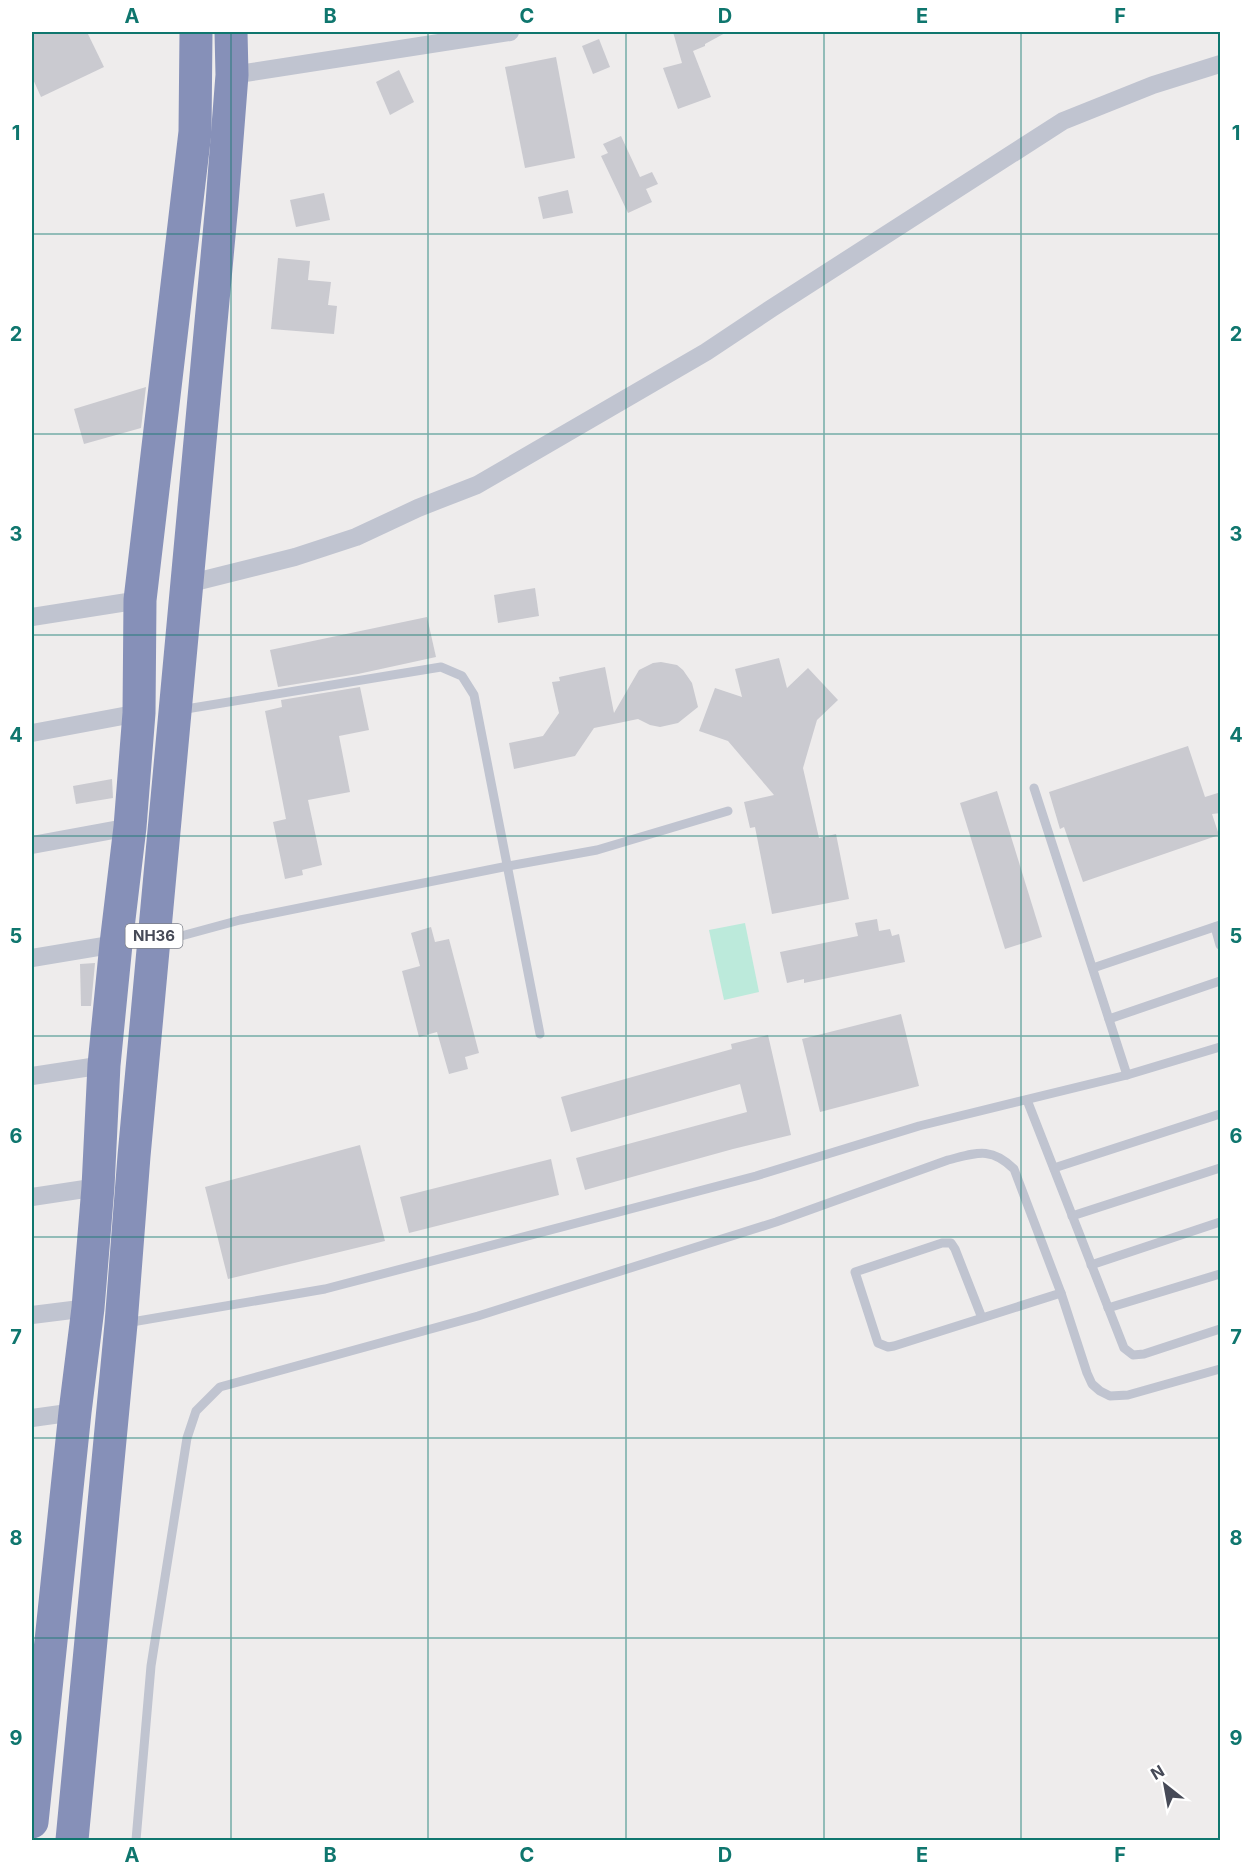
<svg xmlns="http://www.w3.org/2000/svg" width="1252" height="1872" font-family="Inter,sans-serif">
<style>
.green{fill:#bceadb}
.building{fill:#cacad0}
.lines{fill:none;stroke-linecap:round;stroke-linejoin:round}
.lane{stroke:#c0c4d0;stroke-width:9}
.street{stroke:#c0c4d0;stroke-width:18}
.highway{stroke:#8690b8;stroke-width:33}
.grid{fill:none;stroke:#0f766e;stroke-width:1.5;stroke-opacity:0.55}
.labels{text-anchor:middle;stroke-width:5;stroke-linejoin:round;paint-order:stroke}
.shield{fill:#fff;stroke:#7e8089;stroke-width:1.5}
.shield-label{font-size:15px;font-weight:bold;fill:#464a57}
.neatline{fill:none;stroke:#0f766e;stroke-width:2}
.grid-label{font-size:20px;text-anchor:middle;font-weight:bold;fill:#0f766e}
</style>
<rect width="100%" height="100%" fill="#eeecec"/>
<polygon class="green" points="745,923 759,992 724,1000 709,930"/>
<g class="building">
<polygon points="32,32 87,32 104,67 41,97 32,77"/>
<polygon points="673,32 727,32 705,44 705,46 693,51 711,97 678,109 663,68 682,63"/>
<polygon points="599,39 610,67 593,74 582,46"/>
<polygon points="556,57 575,158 525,168 505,67"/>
<polygon points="399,70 414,102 390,115 376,82"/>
<polygon points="621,136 640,177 652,172 658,184 646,189 652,202 628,213 601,156 608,153 603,144"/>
<polygon points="568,190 573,213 543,219 538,197"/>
<polygon points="324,193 330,220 296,227 290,200"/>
<polygon points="278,258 310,261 308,280 331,282 328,305 337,306 334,334 271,329"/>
<polygon points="146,387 141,428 84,444 74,409"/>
<polygon points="535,588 539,616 498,623 494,595"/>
<polygon points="427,617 436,657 358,674 278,687 270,650"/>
<polygon points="779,658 787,688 808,668 838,700 817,720 803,768 819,838 836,834 849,899 772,914 755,827 750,828 744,802 774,795 728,741 699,731 715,688 742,697 735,669"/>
<polygon points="661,662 677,665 683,670 692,683 698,707 678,723 660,727 650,725 638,719 594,728 575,756 514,769 509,743 543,736 559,713 552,682 560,681 559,677 605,667 614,713 639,670 653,663"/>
<polygon points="360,687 369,730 339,736 350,792 308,800 322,865 302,870 303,875 285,879 273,822 286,819 265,711 282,707 281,700"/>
<polygon points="1188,746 1205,797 1221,792 1221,813 1212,814 1219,835 1083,882 1064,827 1060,829 1049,792"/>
<polygon points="112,779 113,798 76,804 73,786"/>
<polygon points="997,791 1042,937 1005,949 960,803"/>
<polygon points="877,919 879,931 890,929 892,936 899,934 905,962 804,983 804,979 787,983 780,952 858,936 855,923"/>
<polygon points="431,927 435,942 449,939 479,1053 465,1057 468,1069 449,1074 437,1032 419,1037 402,971 420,966 411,933"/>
<polygon points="95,963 91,1006 81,1006 80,964"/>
<polygon points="901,1014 919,1086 820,1112 802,1039"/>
<polygon points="768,1035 791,1135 733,1149 585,1190 576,1158 747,1112 740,1084 571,1132 561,1097 732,1049 731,1044"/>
<polygon points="360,1145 385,1241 228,1279 205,1187"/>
<polygon points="551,1159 559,1195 409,1233 400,1197"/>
</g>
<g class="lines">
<g class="lane">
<polyline points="180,710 441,667 462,676 474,695 540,1034"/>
<polyline points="1034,788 1127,1075"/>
<polyline points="1215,927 1220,945"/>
<polyline points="159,942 240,920 508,866 597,850 728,811"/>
<polyline points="1093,968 1220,925"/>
<polyline points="1109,1019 1220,981"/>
<polyline points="1027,1100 1124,1348 1133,1355 1144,1354 1220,1329"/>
<polyline points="1054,1168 1220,1114"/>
<polyline points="1072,1216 1220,1168"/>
<polyline points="1091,1265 1220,1222"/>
<polyline points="1108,1308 1220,1274"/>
<polyline points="982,1318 955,1249 951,1243 942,1243 855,1272 876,1337 878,1343 888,1347 894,1346 1061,1293"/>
<polyline points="126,1323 325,1289 756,1176 919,1126 1127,1075 1220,1047"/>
<path d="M136,1840L151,1666L187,1438L196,1411L220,1387L478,1316L776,1222L948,1160C976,1153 991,1146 1014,1169L1061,1293L1087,1373L1092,1384L1100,1391L1110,1396L1128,1395L1220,1369"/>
</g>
<g class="street">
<polyline points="232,75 510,32"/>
<polyline points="187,584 295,557 356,537 418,508 477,485 706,352 772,308 1063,121 1153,85 1220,64"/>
<polyline points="32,617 140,600"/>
<polyline points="32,733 139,713"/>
<polyline points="32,845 130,827"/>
<polyline points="32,958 116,944"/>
<polyline points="32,1076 104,1065"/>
<polyline points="32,1197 98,1187"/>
<polyline points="32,1315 88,1308"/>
<polyline points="32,1418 75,1412"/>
</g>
<g class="highway">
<polyline points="32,1822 75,1412 88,1308 98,1187 104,1065 116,944 130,827 139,713 140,600 195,132 196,32"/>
<polyline points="72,1840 121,1324 134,1156 222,203 232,75 231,32"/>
</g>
</g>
<path class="grid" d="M231,32V1840M428,32V1840M626,32V1840M824,32V1840M1021,32V1840M32,234H1220M32,434H1220M32,635H1220M32,836H1220M32,1036H1220M32,1237H1220M32,1438H1220M32,1638H1220"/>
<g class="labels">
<rect class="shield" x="125.5" y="924" width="57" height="24" rx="4.5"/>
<g class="shield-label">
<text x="154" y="941">NH36</text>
</g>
</g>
<rect width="1252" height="1872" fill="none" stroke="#ffffff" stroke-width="66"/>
<g transform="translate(1165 1785) rotate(329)" stroke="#ffffff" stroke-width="4.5" paint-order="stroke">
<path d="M0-4.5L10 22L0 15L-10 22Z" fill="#464a57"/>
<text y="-9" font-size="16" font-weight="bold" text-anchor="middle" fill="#464a57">N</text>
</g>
<rect x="33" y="33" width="1186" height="1806" class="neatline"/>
<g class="grid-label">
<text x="132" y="23">A</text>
<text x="330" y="23">B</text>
<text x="527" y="23">C</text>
<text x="725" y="23">D</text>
<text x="922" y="23">E</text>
<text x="1120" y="23">F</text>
<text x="16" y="140">1</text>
<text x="1236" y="140">1</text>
<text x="16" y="341">2</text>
<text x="1236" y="341">2</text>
<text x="16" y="541">3</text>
<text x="1236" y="541">3</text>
<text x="16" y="742">4</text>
<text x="1236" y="742">4</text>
<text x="16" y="943">5</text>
<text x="1236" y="943">5</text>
<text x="16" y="1143">6</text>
<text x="1236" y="1143">6</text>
<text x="16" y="1344">7</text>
<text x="1236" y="1344">7</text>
<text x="16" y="1545">8</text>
<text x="1236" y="1545">8</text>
<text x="16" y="1745">9</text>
<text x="1236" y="1745">9</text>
<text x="132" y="1862">A</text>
<text x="330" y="1862">B</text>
<text x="527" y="1862">C</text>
<text x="725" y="1862">D</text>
<text x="922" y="1862">E</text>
<text x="1120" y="1862">F</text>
</g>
</svg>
